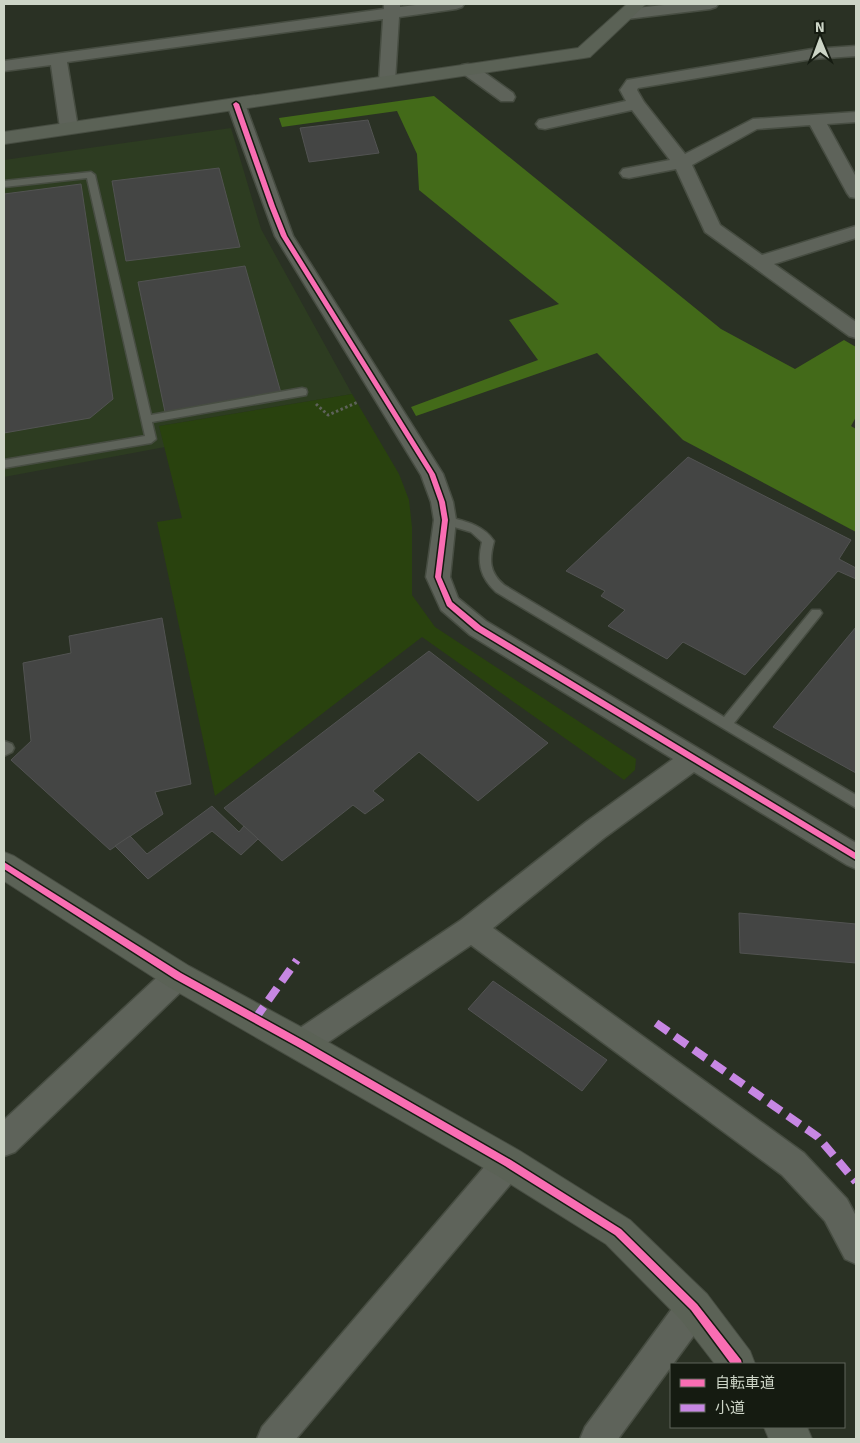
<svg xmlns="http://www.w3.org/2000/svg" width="860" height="1443" font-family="Signika,'Noto Sans JP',sans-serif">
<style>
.built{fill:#2d3c21}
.green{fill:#29420e}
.forest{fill:#436a19}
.building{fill:#444544;stroke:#525352}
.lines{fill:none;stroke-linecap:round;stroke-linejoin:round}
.lane-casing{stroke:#474d42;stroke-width:3}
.street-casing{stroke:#474d42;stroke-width:3}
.secondary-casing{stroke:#474d42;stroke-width:2}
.path{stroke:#5e625a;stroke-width:3;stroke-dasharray:2.5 2.5;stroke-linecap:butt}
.lane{fill:#5e635a;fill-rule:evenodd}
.street{fill:#5e635a;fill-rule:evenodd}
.secondary{fill:#5b6256;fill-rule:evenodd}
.quiet{stroke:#c787e3;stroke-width:8;stroke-dasharray:15 8;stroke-linecap:butt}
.cycleway-casing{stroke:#151b11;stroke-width:3}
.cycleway{fill:#f96db3;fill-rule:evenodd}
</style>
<rect width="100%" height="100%" fill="#2a3124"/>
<polygon class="built" points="231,128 261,229 352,394 159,426 165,447 4,477 4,160"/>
<polygon class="green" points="352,394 399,474 409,500 412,527 412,595 435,627 636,759 635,770 624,780 422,637 215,796 157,522 182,518 159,426"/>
<polygon class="forest" points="434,96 721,329 795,369 844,340 856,347 856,417 851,426 856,429 856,532 683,440 597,353 416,416 411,407 538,360 509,320 559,304 419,190 417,154 397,111 282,127 279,118"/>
<g class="building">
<polygon points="368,120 379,153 309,162 300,128"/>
<polygon points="219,168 240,247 126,261 112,181"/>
<polygon points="81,184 113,399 90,418 4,433 4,194"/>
<polygon points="245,266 281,393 165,412 138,282"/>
<polygon points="688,457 851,540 839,559 856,568 856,579 838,571 745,675 683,642 667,659 608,626 625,610 601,596 605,591 566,571"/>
<polygon points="162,618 191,784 155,792 163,814 110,850 11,760 31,741 23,663 71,653 69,636"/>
<polygon points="856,627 856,773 773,727"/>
<polygon points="429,651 548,743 478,801 419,752 373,791 384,800 365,814 353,805 282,861 224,808"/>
<polygon points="212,806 239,832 244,826 258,839 241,855 212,831 148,879 115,846 130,836 147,854"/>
<polygon points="739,913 856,924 856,963 740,953"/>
<polygon points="493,981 607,1060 582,1091 468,1009"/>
</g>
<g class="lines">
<g class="lane-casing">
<g id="lane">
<polygon points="91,172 95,175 151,415 302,388 306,389 307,392 306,395 152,422 156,439 151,443 4,468 4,460 145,436 87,178 4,187 4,181"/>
<path d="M445,516C463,521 483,524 494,541C489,560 489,572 504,585L724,717L812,610H820L822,613L820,616L734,723L856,795V808L496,592C480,577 477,563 482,542L471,532L441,523L439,520Z"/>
<polygon points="4,741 12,744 14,748 12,752 4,756"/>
</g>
</g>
<g class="street-casing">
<g id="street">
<polygon points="384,4 400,4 400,7 423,4 464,4 462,7 456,9 399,17 395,81 393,85 381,85 379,81 383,19 67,62 78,128 75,132 69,133 63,132 60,128 51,65 4,71 4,61 384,9"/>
<polygon points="673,4 718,4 716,7 710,9 627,19 621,17 619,14 621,11 627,9"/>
<polygon points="856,46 856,56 812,59 638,88 637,90 644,102 685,154 753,119 856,112 856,122 827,124 856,177 856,198 850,197 847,193 810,125 757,129 692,165 720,225 762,255 856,226 856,238 774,264 856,322 856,338 849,336 705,232 676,169 629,178 623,177 620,173 623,169 670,160 632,110 545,129 539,128 536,124 539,120 626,101 620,90 627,80 633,79 812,49"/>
<polygon points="468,64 474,65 513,93 515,97 513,101 501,101 462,73 460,69 462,65"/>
<polygon points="236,99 242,100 245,104 293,236 443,474 453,502 456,520 450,577 458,598 486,621 856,843 856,869 847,865 694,772 604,838 493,928 804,1153 847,1199 856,1216 856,1264 845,1259 825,1221 782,1175 471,945 311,1054 301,1058 291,1054 286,1044 291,1034 461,920 586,822 673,759 470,635 441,610 426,577 434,520 431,502 421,475 275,236 227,104 230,100"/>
<polygon points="178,963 188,967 192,976 188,985 15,1152 4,1156 4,1120 168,967"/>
<polygon points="508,1148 519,1152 523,1163 519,1174 296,1439 257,1439 262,1427 497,1152"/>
<polygon points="694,1291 706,1295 710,1307 706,1319 618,1439 580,1439 585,1427 682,1295"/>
</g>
</g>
<g class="secondary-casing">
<g id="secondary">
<polygon points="627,4 646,4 590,57 584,58 4,144 4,132 578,48"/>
<polygon points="4,852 14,856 189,966 312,1033 520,1151 630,1220 707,1294 750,1351 755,1364 715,1364 681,1320 606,1244 496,1175 167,986 4,881"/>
<polygon points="764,1427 807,1427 812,1439 769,1439"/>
</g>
</g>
<polyline class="path" points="316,404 328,415 358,402"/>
<use href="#lane" class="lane"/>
<use href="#street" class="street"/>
<use href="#secondary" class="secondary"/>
<g class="quiet">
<polyline points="255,1019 297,960"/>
<polyline points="656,1023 818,1137 856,1182"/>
</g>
<g class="cycleway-casing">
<g id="cycleway">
<polygon points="236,102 239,104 275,206 287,236 435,474 445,502 448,520 441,577 452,602 481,626 856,853 856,860 475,630 447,606 435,577 442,520 439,502 429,474 281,236 269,206 233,104"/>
<polygon points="4,862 181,973 304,1041 511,1160 621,1229 697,1304 741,1360 742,1364 731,1364 691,1310 615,1235 505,1166 298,1047 175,979 4,869"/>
</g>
</g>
<use href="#cycleway" class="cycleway"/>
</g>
<rect width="860" height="1443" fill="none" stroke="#cdd5c7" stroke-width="10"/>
<rect x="670" y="1363" width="175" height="65" fill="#151b11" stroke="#5f655a"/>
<rect x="680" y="1379" width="25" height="8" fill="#f96db3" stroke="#5f655a"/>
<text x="715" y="1388" font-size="15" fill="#cdd5c7">自転車道</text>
<rect x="680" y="1404" width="25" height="8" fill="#c787e3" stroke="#5f655a"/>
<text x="715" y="1413" font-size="15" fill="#cdd5c7">小道</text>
<g transform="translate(820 40) rotate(359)" stroke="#151b11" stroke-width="4" paint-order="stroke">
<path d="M0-4L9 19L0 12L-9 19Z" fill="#cdd5c7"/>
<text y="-8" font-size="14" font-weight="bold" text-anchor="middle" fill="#cdd5c7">N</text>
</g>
</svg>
